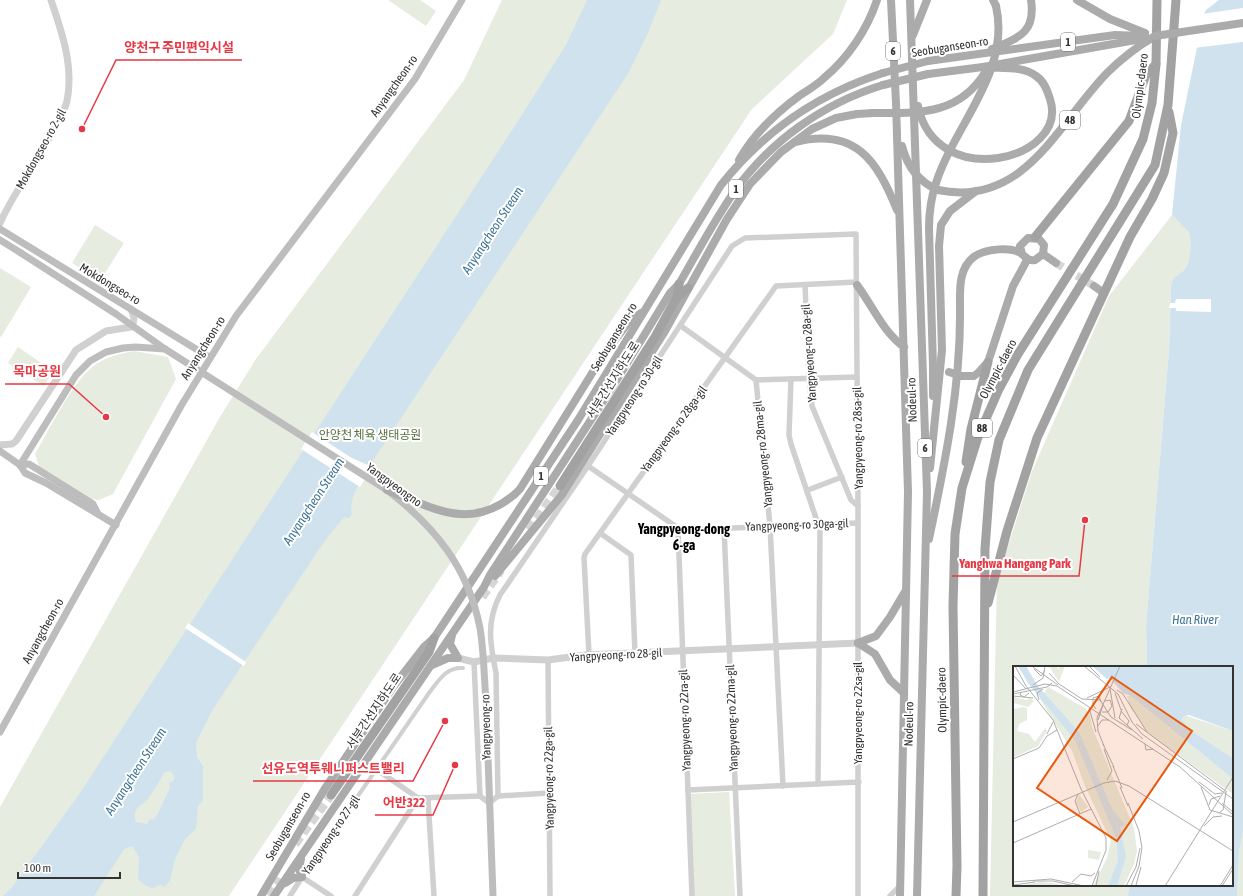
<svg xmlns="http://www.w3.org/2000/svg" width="1243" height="896" font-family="'Asap Condensed','Noto Sans KR',sans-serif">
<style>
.green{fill:#e6ecdf}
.water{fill:#cfe2ee;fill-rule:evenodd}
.pier{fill:#fff}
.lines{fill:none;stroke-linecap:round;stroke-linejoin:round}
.primary-tunnel{stroke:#d6d6d6;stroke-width:8;stroke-dasharray:8 4;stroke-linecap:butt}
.trunk-tunnel{stroke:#d6d6d6;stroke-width:9;stroke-dasharray:9 4.5;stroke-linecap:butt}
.pedestrian{stroke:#d0d0d0;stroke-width:4}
.minor{stroke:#d0d0d0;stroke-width:5.5}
.tertiary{stroke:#d0d0d0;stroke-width:7}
.secondary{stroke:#bdbdbd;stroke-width:7}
.primary{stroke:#ababab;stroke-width:8}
.trunk{stroke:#a2a2a2;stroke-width:9}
.secondary-bridge{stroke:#bdbdbd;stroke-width:7}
.primary-bridge{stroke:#ababab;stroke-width:8}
.labels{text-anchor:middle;stroke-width:4;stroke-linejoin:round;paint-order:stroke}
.shield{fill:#fff;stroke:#707070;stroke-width:1}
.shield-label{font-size:11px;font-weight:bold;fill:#333}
.street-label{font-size:12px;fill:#333;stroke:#fff}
.park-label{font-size:12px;fill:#56703f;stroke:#fff}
.water-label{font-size:13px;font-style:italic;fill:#3f7597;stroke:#fff}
.quarter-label{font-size:14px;font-weight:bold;fill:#000;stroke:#fff}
.inset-river{fill:none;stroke:#cfe2ee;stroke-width:2}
.inset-road{fill:none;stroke:#adadad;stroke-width:1}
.view{fill:#e8590c;fill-opacity:0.15;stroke:#e8590c;stroke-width:2}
.inset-edge{fill:none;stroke:#333;stroke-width:2}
.leader{fill:none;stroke:#e63946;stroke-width:1.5}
.callout-dot{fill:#e63946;stroke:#fff;stroke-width:1.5}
.callout-label{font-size:13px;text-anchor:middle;font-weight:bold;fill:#e63946;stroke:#fff;stroke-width:4;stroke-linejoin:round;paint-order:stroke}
</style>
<rect width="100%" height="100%" fill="#fff"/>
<g class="green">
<polygon points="388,0 420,0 436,11 426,26"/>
<polygon points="502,0 847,0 833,34 752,109 229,896 0,896 0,807 220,417 256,359 464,80"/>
<path d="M1172,215C1177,221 1186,226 1190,233C1194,241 1190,262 1185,269C1180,275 1173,277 1171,285L1169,350L1146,626L1147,667H1014V885H1129L1128,896H990L997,581L1032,471L1109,296Z"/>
<polygon points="95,225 124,243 100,281 72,263"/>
<polygon points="0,268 31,287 1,337 0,336"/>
<polygon points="18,347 53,371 44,386 8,363"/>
<path d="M134,351L168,357L176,379L113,494L99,500L89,499L39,467L35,454C48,432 71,385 90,369C102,358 118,354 134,351Z"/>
<polygon points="729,792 735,896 694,896 688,794"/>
<polygon points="1243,831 1243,896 1237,896 1239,853"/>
</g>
<g class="water">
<path d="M587,0H661L647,35L629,72L380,450C371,464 346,498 352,514L349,518L344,517L326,539L213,709L196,743L197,757L203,766V800L198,806L196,829L185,839L175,859L170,881L164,887L161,885L152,888L146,886L138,879L139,859L137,853L132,846L124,849L94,896H3L13,886L80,793L518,121L566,45ZM171,771L174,776V780L169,783L170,788L157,815L154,819L149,820L147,824L136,822C132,811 138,807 145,802C149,799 163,776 164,772Z"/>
<path d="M1219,0H1243V831L1239,853L1237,896H1128L1129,885H1232V667H1147L1146,626L1169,350L1171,285C1173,276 1180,275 1185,269C1191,260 1192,241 1189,232L1172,215L1181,125L1204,14L1206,10Z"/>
</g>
<g class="pier">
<polygon points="1243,8 1243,42 1194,48 1202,14"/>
<polygon points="1176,299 1211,299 1211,312 1176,311 1176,308 1169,308 1170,303 1175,303"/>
<polygon points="312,432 350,457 372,467 360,487 301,449"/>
<polygon points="188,623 246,662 244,666 185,628"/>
</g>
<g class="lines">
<polyline class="primary-tunnel" points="1056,263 1094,286"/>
<g class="trunk-tunnel">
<polyline points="529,530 560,486"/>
<polyline points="482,597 501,570"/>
<polyline points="295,844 331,795"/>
<polyline points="269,896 281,879"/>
</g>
<path class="pedestrian" d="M302,877L429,693C439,680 446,667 463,668"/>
<g class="minor">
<polyline points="805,285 809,378 812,406 851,500 858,506"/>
<polyline points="681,326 756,380 857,377"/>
<polyline points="791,379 789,435 791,444 820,530 818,784"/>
<polyline points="756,380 770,526 783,786"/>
<polyline points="588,466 681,530 858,523"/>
<polyline points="808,490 842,477"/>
<polyline points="724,528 740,896"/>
<polyline points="678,529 692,896"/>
<polyline points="600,533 631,555 635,653"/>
<polyline points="589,655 584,558 585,554 776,286 856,282"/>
<polyline points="548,660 550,896"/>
<path d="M474,662L480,796L489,803L498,796L496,673C490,643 486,622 500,595L588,466L732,246L745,238L856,234L858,506V896"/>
<polyline points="376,769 418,798 480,796"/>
<polyline points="688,790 859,782"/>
<polyline points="498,796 549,793"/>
<polyline points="428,799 434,896"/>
<polyline points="290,896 302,877 331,896"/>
<polyline points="355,896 418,798"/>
<polyline points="890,896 900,886"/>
</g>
<g class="tertiary">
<path d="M0,223C15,190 38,161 54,129C59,120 65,110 67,101C74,67 62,32 51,0"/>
<polyline points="0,445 12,444 16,441 76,350 106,331 131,327 133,324 134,318 131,309"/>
<polyline points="458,658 474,662 493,658 548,660 585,655 858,643"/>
</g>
<g class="secondary">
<polyline points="0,229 209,357"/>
<polyline points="0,240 21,253"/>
<polyline points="0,451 20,465 25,473 46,483 116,525"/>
<polyline points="20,465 76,375 90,361 106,352 123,348 135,347 165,349"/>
<polyline points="20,465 29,464 93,504 98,514"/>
<polyline points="486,701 493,896"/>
<polyline points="0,732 181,406 236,316 415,79 462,0"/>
</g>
<g class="primary">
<polyline points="891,0 896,103 908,492 900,896"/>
<polyline points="910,0 927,492 917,896"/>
<polyline points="993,0 996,6"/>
<polyline points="1077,0 1110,19 1145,33"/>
<polyline points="1175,33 1243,23"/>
<polyline points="913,35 927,0"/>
<path d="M992,49C1018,38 1036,33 1031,0"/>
<polyline points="928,61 1115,35 1143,36"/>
<polyline points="928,74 983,67 1147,38"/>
<path d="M918,106C936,193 1070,160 1050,99C1047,90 1044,81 1036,76C1022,65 999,69 983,67"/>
<path d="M795,142C855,127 877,160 897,210"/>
<path d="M739,160C753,135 776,113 799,96C808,90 817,85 824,78C848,58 867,30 877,0"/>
<path d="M938,190C1025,208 1058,123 1107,73C1121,59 1138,46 1155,36"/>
<polyline points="1043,254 1056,263"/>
<path d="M857,285C872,305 883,332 904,347"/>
<polyline points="1094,286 1104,293"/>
<polyline points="933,366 933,396"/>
<polyline points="961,376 974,376 979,372 988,362 1013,286 1027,260"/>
<polyline points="930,468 942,350 939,246 941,225 950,211 976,191"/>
<polyline points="515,494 520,489 604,354 628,323 641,313"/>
<path d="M929,539C945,463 961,386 960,308C960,290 958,268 975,256C986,249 1012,246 1022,254C1027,258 1028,261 1035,260L1043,254L1044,245L1039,239L1028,238L1020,246L1022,254"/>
<polyline points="495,576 561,496 665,331 727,219 750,184 781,152 812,129 836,118 857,114 873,113"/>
<polyline points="858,643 876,636 890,617 906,590"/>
<polyline points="858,643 875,654 890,680 904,693"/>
<polyline points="432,665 448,658 458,658 450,644 452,635"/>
<polyline points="285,883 293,878 302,877 299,869 301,859"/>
<path d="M261,896L324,790L393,687L424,647L434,638L578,420L721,185C764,131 818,94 883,73"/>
<path d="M274,896L484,587L490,575L613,386L670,293L679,284C697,253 714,221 734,192C770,141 824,103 883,85"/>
</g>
<g class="trunk">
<polyline points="1035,237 1129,121 1146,75 1156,64"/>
<polyline points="677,297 688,288"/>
<polyline points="966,462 971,429 988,362"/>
<polyline points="560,486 655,337 677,297 679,284"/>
<polyline points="988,603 1007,531 1037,438 1130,237 1152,199 1164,173 1173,133 1169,112"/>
<polyline points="331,795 429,652 434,638"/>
<polyline points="956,896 957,866 953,606 955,534 962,488 978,437 999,389 1018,354 1113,204 1143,139 1152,103 1156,64 1157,0"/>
<polyline points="983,896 985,549 990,482 999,440 1028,370 1155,165 1168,105 1176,0"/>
</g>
<path class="secondary-bridge" d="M21,253L116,314L165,349L387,490C435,527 468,567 480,628C484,652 484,677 486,701"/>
<g class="primary-bridge">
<polyline points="1155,36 1175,33"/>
<polyline points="883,73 928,61"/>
<polyline points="883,85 928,74"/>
<path d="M873,113C918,113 959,116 986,71"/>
<path d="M902,146C907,166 919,182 938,190"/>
<path d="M933,366L929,228C929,212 931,198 936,183C955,124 1011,72 996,6"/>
<polyline points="949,372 961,376"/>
<path d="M387,490C434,508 470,532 515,494"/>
</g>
</g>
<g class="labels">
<g class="shield">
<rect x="1061" y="33" width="14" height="18" rx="3"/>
<rect x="886" y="42" width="14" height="18" rx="3"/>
<rect x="1060" y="111" width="20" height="18" rx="3"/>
<rect x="729" y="180" width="14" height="18" rx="3"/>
<rect x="972" y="419" width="20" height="18" rx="3"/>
<rect x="918" y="439" width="14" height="18" rx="3"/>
<rect x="534" y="467" width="14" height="18" rx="3"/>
</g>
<g class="shield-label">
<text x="1068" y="46">1</text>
<text x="893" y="55">6</text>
<text x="1070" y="124">48</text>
<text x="736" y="193">1</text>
<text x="982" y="432">88</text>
<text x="925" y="452">6</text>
<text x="541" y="480">1</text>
</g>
<g class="street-label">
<text transform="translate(950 47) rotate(-9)" y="4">Seobuganseon-ro</text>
<text transform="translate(394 86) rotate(-55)" y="4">Anyangcheon-ro</text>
<text transform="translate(1140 86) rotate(-83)" y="4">Olympic-daero</text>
<text transform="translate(41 149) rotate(-61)" y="4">Mokdongseo-ro 2-gil</text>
<text transform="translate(110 284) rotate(31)" y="4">Mokdongseo-ro</text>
<text transform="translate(614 337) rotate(-59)" y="4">Seobuganseon-ro</text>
<text transform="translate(203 348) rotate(-58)" y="4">Anyangcheon-ro</text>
<text transform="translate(809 353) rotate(-94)" y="4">Yangpyeong-ro 28a-gil</text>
<text transform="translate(998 369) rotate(-62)" y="4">Olympic-daero</text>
<text transform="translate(613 380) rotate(-58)" y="4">서부간선지하도로</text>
<text transform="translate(634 396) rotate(-57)" y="4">Yangpyeong-ro 30-gil</text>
<text transform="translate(912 400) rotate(-92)" y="4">Nodeul-ro</text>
<text transform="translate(674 429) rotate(-54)" y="4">Yangpyeong-ro 28ga-gil</text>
<text transform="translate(858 438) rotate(-91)" y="4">Yangpyeong-ro 28sa-gil</text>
<text transform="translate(763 454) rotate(-96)" y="4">Yangpyeong-ro 28ma-gil</text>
<text transform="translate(394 485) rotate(36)" y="4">Yangpyeongno</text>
<text transform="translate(797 525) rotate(-2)" y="4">Yangpyeong-ro 30ga-gil</text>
<text transform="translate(43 631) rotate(-61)" y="4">Anyangcheon-ro</text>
<text transform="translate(616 655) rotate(-3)" y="4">Yangpyeong-ro 28-gil</text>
<text transform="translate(942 700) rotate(-91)" y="4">Olympic-daero</text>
<text transform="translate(374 711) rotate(-56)" y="4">서부간선지하도로</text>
<text transform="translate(858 713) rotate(-90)" y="4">Yangpyeong-ro 22sa-gil</text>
<text transform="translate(732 718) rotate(-92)" y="4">Yangpyeong-ro 22ma-gil</text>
<text transform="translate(685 720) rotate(-92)" y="4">Yangpyeong-ro 22ra-gil</text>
<text transform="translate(909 724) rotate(-89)" y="4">Nodeul-ro</text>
<text transform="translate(486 727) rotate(-91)" y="4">Yangpyeong-ro</text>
<text transform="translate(549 778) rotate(-91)" y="4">Yangpyeong-ro 22ga-gil</text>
<text transform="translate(288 826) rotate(-60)" y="4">Seobuganseon-ro</text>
<text transform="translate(331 835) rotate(-56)" y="4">Yangpyeong-ro 27-gil</text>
</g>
<g class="park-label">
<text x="370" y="439">안양천 체육 생태공원</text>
</g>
<g class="water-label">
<text transform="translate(492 230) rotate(-57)" y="5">Anyangcheon Stream</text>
<text transform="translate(313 501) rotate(-57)" y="5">Anyangcheon Stream</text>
<text x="1195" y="624">Han River</text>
<text transform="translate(135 771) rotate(-57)" y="5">Anyangcheon Stream</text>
</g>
<g class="quarter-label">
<text x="684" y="534">Yangpyeong-dong<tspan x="684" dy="16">6-ga</tspan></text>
</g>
</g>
<g transform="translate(1013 666)">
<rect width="220" height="220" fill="#fff"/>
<path d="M36,0H44L45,4L47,0H52L46,16ZM35,21L72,42L77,49L79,61L121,162L124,185L121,198L111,220H80L94,192L98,175L72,120L59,85L27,33ZM114,30H118L220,113V128L136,68L117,41ZM0,31L14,34L17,32L21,35L15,41L0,37ZM10,41L14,42V54L6,58L4,65L16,68L22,76L32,62L34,65L25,80L0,92L1,43ZM171,49L220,65V92L177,64L169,56ZM66,128L75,141L68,146L63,136ZM75,184L88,186L86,194L75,192ZM27,216L40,217L54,220H4Z" fill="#e6ecdf"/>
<path d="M5,0H13L24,19L66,66L100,145L113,159L107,161L113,190L104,220H95L105,195L104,174L62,74L15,17ZM79,0H220V65L176,49L171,50L169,54L177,64L220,92V113L118,30L110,27L97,12L94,13Z" fill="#cfe2ee"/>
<path class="inset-river" d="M194,0L220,27M204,0L220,17"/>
<path class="inset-road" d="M2,0L13,20L40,54L68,123L93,172V184L79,220M71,0L105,28L119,56L129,68L220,133M76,0L87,11M20,1L45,19M21,3L28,10L32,4M36,7L46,18L69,33L87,34L98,51L119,64M0,9L13,23M20,19L30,12L32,0M97,23L102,52M104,24L110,28L134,66M0,26L32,18L44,20L167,101L220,149M8,26L7,29L11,31L16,27M102,27L108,44M0,28L34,21L39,17M0,30L20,32M74,32L97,21M26,34L24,27L30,23M76,42L83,66M83,43L80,39V32L86,30L88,36M89,46H95L99,40L97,34L92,35M108,46L109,43L106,52L130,73M109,46L116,55L114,59M85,54L90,39M123,58L214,126M85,60L89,54H96M34,68L40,56M90,78L101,101M132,78L133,84L140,83M91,80L85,65L84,52L107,0M91,83L99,105L94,114M0,93L26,82L34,70L44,64M100,100L109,122M186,116L202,128L209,127M107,121L115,140M188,121L197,144L220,151M65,128L62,135L67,148M115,137L126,165L129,182L126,200L118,220M209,137L220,146M196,139L198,133L207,130M206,147L210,144L213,126M0,156L91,117L102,115L116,120L220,185M191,160L200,151L209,150M0,177L78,143M20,215H40L62,220M0,216L38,213L71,220M59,216L68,208L78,210L82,207M0,219L22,216M123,219L128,201M83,220L86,205M113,220L123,201L127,182M152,220L220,111M207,220L220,199M209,220L220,203"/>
<path class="view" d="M99,11L179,65L104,175L24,122Z"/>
<rect width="220" height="220" class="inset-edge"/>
</g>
<path class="leader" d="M82 129L116 60H242M106 417L69 384H5M1085 520L1079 576H952M445 721L413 781H253M455 765L433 815H375"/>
<g class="callout-dot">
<circle cx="82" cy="129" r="4"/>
<circle cx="106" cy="417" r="4"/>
<circle cx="1085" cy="520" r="4"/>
<circle cx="445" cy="721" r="4"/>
<circle cx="455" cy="765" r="4"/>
</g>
<g class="callout-label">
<text x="179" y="52">양천구 주민편익시설</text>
<text x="37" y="376">목마공원</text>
<text x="1015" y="568">Yanghwa Hangang Park</text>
<text x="333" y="773">선유도역투웨니퍼스트밸리</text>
<text x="404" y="807">어반322</text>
</g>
<path d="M18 872v6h102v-6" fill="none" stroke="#333333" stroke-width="2"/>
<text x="24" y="872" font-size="12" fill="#333333" stroke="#ffffff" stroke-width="3" paint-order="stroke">100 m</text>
</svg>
